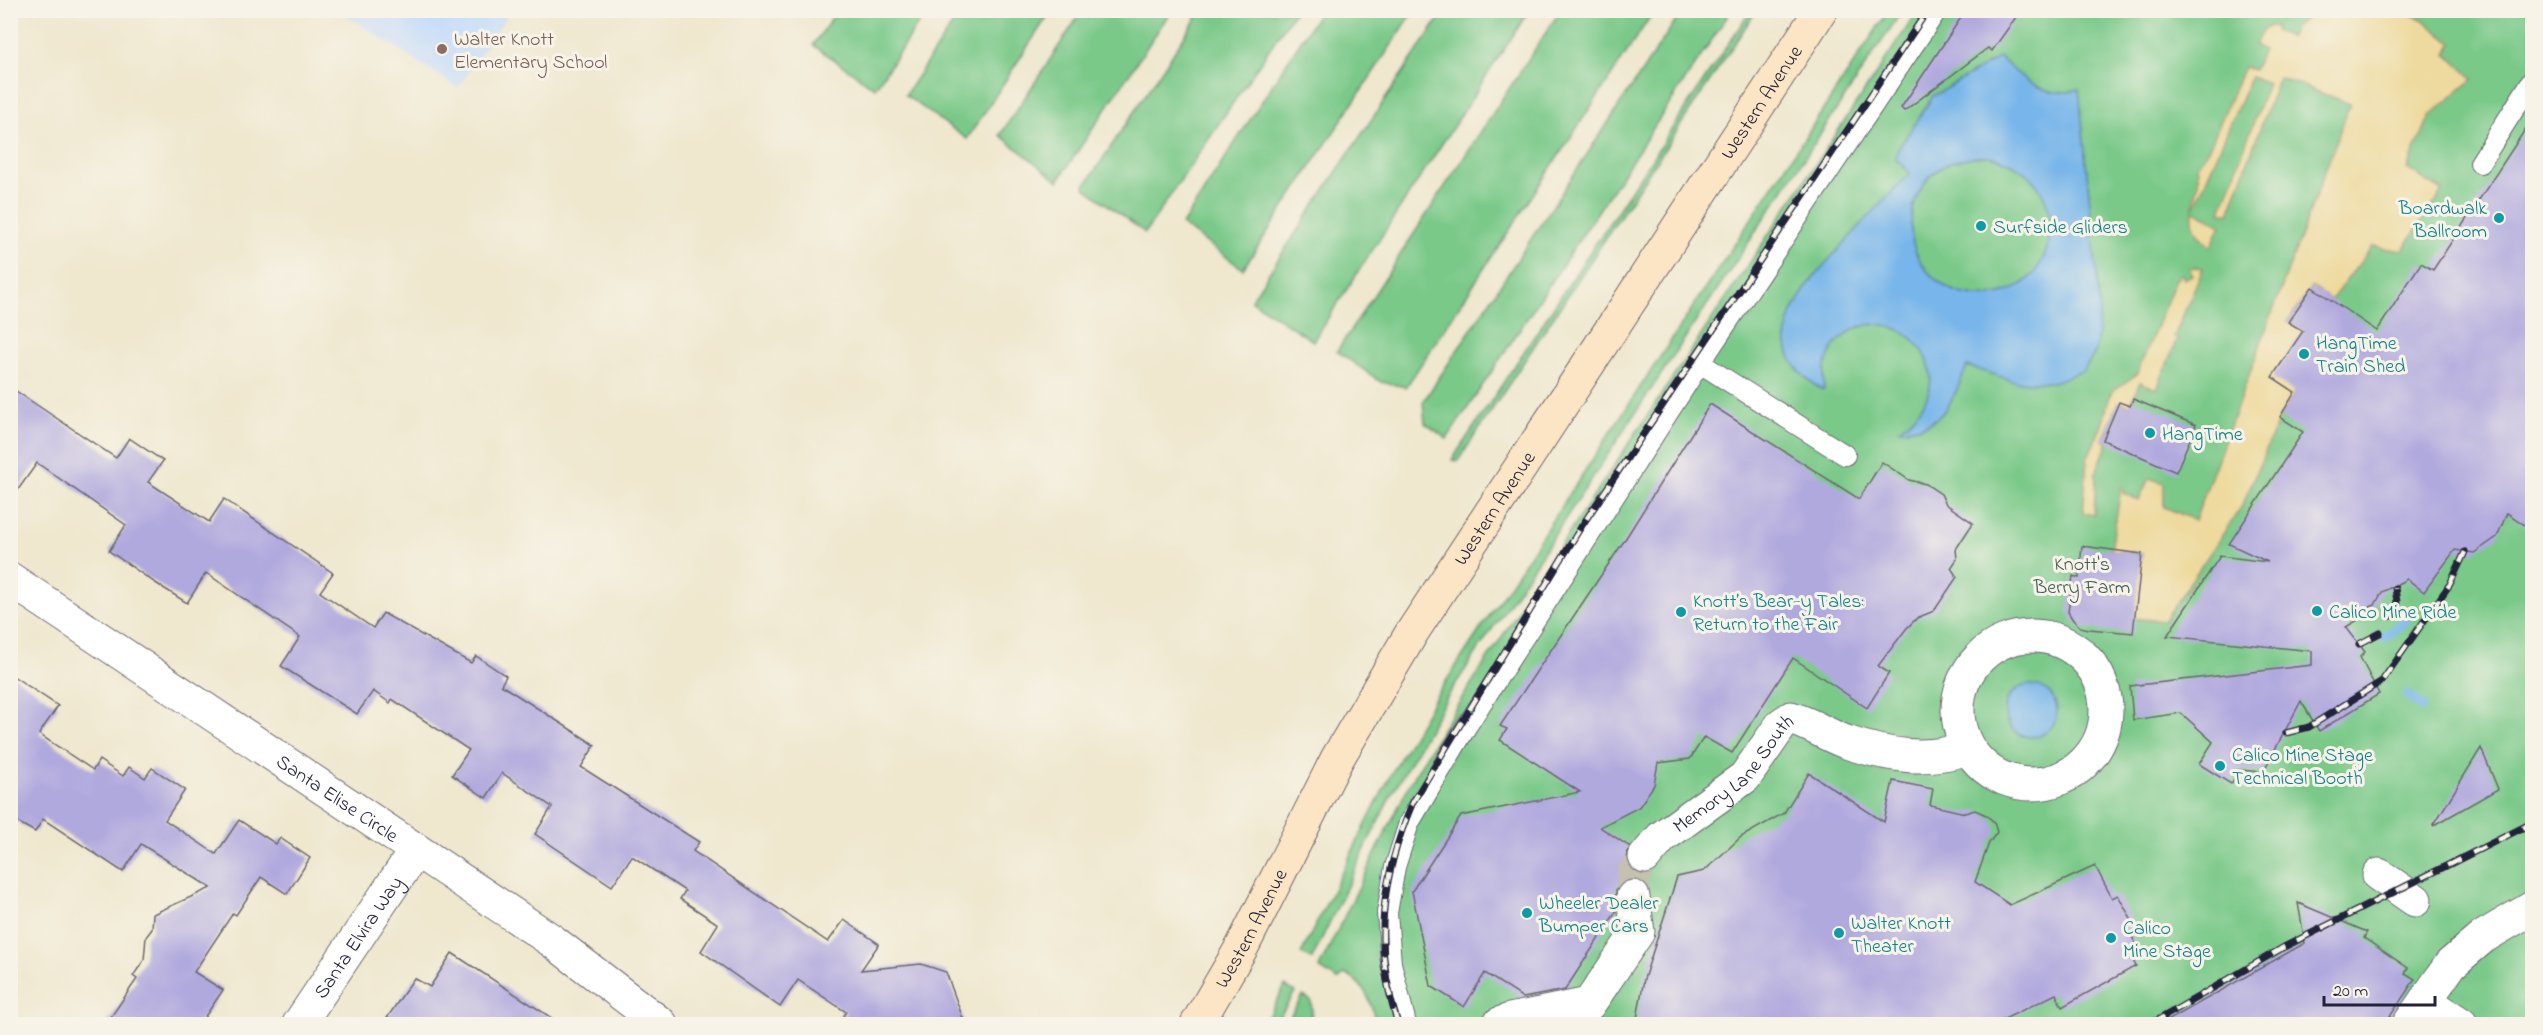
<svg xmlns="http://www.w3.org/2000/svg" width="2543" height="1035" font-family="'Indie Flower',sans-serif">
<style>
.built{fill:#c7ddf9}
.green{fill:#7ac989;stroke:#4e7662;stroke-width:1.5}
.sand{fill:#eeda9e;stroke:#887e6c;stroke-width:1.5}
.water{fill:#77b5ea;stroke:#4c6c92;stroke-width:1.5;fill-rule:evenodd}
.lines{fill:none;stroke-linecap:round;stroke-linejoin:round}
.stream{stroke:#77b5ea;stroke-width:10}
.building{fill:#b0a9de}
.street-tunnel{stroke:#c6c0b1;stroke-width:33;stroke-dasharray:33 16;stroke-linecap:butt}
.lane-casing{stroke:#6a676e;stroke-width:22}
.street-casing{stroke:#6a676e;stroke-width:35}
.secondary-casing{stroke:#6a676e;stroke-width:35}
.lane{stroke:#fff;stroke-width:20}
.street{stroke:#fff;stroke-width:33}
.secondary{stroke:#fce5c4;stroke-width:33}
.rail-casing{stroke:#22223b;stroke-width:7}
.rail{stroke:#f7f3e8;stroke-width:4.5;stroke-dasharray:14;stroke-linecap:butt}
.education-dot{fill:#8d6e63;stroke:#f7f3e8;stroke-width:2}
.culture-dot{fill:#0f9aa8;stroke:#f7f3e8;stroke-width:2}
.labels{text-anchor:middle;stroke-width:6;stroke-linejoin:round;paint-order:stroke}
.education-label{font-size:20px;fill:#785e54;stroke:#f7f3e8;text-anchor:start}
.street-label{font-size:20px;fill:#22223b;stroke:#f7f3e8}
.culture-label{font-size:20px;fill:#0d838f;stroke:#f7f3e8;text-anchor:start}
.park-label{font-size:20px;fill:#415c56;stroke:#f7f3e8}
</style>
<rect width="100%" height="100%" fill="#f7f3e8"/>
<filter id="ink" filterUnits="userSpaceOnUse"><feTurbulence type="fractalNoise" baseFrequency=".0167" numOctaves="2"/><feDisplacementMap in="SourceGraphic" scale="12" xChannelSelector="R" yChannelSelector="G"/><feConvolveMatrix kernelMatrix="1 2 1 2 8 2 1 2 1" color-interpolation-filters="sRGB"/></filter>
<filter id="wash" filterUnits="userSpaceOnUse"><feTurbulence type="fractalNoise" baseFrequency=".008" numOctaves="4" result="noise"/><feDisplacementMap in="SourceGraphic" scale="24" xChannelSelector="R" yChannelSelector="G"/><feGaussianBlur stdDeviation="1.35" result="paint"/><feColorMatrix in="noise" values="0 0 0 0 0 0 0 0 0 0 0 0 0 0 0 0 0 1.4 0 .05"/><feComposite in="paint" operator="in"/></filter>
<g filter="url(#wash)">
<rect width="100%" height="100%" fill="#efe7ce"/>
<polygon class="built" points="340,11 510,11 458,88"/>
<g class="green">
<polygon points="962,10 1051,11 967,139 905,95"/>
<polygon points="1889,10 1902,11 1449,694 1389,799 1312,959 1301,954 1391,774 1433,701"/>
<polygon points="837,11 837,10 927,11 875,88 813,45"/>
<polygon points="1082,11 1171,11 1058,181 1000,135"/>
<polygon points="1201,11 1295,11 1145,233 1084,187"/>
<polygon points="1320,11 1414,11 1243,269 1182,225"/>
<polygon points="1444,11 1529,11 1313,341 1251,300"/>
<polygon points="1560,11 1654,11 1406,387 1381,382 1337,351"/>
<polygon points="1682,11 1731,11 1447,439 1425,423 1423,402"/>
<polygon points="1750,11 1756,11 1458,461 1452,460"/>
<path d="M1918,11H2532V1024H1376C1371,1002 1367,985 1345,974L1338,980L1319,968L1409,785L1442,729L1575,524Z"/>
<polygon points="1285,986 1295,992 1275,1024 1264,1024"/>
<path d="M1303,996L1310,1000C1313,1009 1313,1016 1307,1024H1285Z"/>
</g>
<g class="sand">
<path d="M2315,11H2401L2422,19L2452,43L2447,54L2473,79L2430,116L2407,169L2443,191L2402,251L2373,246L2331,300L2312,287L2288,321L2303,331L2295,392L2280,417L2242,506L2164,621L2130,618L2142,554L2111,550L2121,487L2124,489L2123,493L2139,500L2149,478L2164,483V507L2195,520L2350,104L2279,77L2229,214L2221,211L2268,83L2251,77L2193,210L2221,225L2211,247C2175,219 2204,200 2197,166L2210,146L2244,67L2254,70L2263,50L2255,45C2260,35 2263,24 2276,26L2275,31L2290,37L2294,28Z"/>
<polygon points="2196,267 2203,268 2174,337 2177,339 2157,389 2140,382 2130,406 2119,402 2103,440 2108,442 2096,473 2094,515 2083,513 2087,459 2102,425 2109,398 2114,390 2137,374 2176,279 2182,274 2184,279 2192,275 2189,268"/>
</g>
<g class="water">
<path d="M2000,57C2020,78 2048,101 2079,89L2100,309L2096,352L2083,371L2053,382H2017L1967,366C1952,401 1945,429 1899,429C1978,374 1891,289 1840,340C1826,354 1822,370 1824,390H1822C1748,344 1806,284 1847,240C1868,218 1889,195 1910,173L1895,158L1898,149L1933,96ZM1990,156C2089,181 2055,310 1970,295C1949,292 1934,281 1922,264C1901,232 1911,183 1946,165C1960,158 1974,157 1990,156Z"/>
<circle cx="2031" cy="711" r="26"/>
</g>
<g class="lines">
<g class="stream">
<polyline points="2385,637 2406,620"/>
<polyline points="2408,695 2422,707"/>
</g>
</g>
<g id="blocks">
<g class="building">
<polygon points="1966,10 2021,10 1992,51 1988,48 1904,111 1901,108"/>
<polygon points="2532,119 2532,530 2507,513 2497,537 2474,553 2455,550 2424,592 2407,579 2382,592 2375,605 2370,607 2368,614 2346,627 2365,652 2360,657 2379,694 2319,731 2301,701 2263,772 2239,770 2231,784 2199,764 2213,742 2181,713 2133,720 2130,686 2312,665 2312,651 2167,636 2220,556 2268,562 2229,544 2303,432 2280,417 2295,392 2272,377 2303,331 2288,322 2312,287 2377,331 2421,263 2433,270"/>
<polygon points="10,387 116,458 129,438 163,461 148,482 209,522 224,499 333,573 320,592 373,628 383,613 471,663 476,656 506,676 501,685 595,745 581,767 699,842 693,851 828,942 844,920 879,944 861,970 921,964 946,972 965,1024 838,1024 846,1012 798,980 780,1007 701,951 718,924 680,899 685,891 632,856 612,886 535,834 552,807 502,773 486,798 452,775 469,750 392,699 390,703 373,691 357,714 281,666 300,637 206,573 187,603 154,582 109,551 126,525 37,463 10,501"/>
<polygon points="2133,399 2196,425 2176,472 2103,440 2119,402 2130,406"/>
<polygon points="1710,404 1859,499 1882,462 1909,480 1926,484 1941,494 1946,504 1973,523 1956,549 1957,559 1951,568 1957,577 1934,611 1917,618 1906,629 1878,666 1889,673 1867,708 1793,658 1732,753 1704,737 1690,759 1658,763 1654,785 1639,807 1600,827 1630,847 1627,854 1628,864 1632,871 1641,875 1638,879 1622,882 1616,890 1616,912 1565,990 1523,998 1485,973 1464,1007 1431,986 1412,891 1461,816 1580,792 1500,740 1507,729 1500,726 1624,541"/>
<polygon points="2082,546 2142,554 2133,633 2089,629 2080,627 2073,620 2068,612 2073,576 2079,578"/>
<polygon points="10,674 58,706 39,734 93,770 99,760 123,776 129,767 145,778 152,768 185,790 165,820 216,854 239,820 276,844 280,838 310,858 287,894 261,877 236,915 233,913 194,972 223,990 200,1024 106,1024 137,979 133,976 144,960 146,937 152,929 153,914 211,888 141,844 123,872 43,819 35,832 10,818"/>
<polygon points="2481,748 2498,789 2433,826"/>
<polygon points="1809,773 1884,822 1893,781 1933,789 1930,805 1965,813 1975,810 1986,815 1994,822 1997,832 1989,843 1975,882 2010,905 2095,866 2112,898 2118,895 2132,921 2125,925 2141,952 2132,959 2136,966 2062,1007 2056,994 1994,1024 1636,1024 1644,979 1677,877 1704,871 1741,837 1784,813"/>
<polygon points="2298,903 2367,932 2364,938 2408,968 2405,973 2415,979 2385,1024 2162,1024 2305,943"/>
<polygon points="452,953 561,1024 383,1024 414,978 430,987"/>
</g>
</g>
</g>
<g filter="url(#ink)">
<use href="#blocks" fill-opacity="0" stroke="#6a676e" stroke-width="1.5"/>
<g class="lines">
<polyline class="street-tunnel" points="1633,897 1634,873 1645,857"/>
<g class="lane-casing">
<g id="lane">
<polyline points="2480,163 2532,81"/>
<polyline points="1700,363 1845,455"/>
<polyline points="1406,1024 1391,963 1387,913 1395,867 1409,823 1468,724 1700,363 1937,10"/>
</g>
</g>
<g class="street-casing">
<g id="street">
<path id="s1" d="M10,579L551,940L661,1024"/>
<circle cx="2032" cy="710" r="74"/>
<path id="s2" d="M1645,857L1662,837L1745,777L1782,724L1791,718C1811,724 1827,735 1846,742C1888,756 1926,762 1968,748"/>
<polyline points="2379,875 2415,900"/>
<polyline points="2425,1001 2461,1024"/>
<path id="s3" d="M299,1024L416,850"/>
<polyline points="1499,1024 1510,1020 1589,1004 1638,932 1633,897"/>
<polyline points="2409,1024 2451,964 2483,937 2532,908"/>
</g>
</g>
<g class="secondary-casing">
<g id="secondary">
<path id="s4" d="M1197,1024L1243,945L1337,759L1411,634L1821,10"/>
</g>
</g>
<use href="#lane" class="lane"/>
<use href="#street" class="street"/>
<use href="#secondary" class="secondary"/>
<g class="rail-casing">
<g id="rail">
<polyline points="2392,616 2397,602 2395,588"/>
<polyline points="2359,644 2380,633"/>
<polyline points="2286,733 2309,727 2382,681 2450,584 2465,552"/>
<path d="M1398,1024C1372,945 1381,878 1413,802L1581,527L1928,10"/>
<polyline points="2151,1024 2284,947 2532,823"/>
</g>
</g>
<use href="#rail" class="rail"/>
</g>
</g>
<circle class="education-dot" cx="442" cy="49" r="6"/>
<g class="culture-dot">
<circle cx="2499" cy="218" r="6"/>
<circle cx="1981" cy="226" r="6"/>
<circle cx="2304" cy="354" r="6"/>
<circle cx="2150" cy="433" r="6"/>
<circle cx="2317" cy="611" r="6"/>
<circle cx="1681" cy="612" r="6"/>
<circle cx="2220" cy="766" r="6"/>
<circle cx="1527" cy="913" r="6"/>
<circle cx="1839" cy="933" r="6"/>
<circle cx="2111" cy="938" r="6"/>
</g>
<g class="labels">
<g class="education-label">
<text x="454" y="45">Walter Knott<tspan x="454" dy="23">Elementary School</tspan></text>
</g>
<g class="street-label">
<text dy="7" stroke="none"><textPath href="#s4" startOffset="1082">Western Avenue</textPath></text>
<text dy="7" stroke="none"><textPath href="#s4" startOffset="596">Western Avenue</textPath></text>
<text dy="7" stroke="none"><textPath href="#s2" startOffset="123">Memory Lane South</textPath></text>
<text dy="7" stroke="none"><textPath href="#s1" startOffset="394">Santa Elise Circle</textPath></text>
<text dy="7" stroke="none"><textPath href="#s4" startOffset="110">Western Avenue</textPath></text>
<text dy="7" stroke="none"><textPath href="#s3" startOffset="105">Santa Elvira Way</textPath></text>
</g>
<g class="culture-label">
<text x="2487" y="214" text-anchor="end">Boardwalk<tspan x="2487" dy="23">Ballroom</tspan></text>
<text x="1993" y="233">Surfside Gliders</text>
<text x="2316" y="349">HangTime<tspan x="2316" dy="23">Train Shed</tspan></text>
<text x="2162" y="440">HangTime</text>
<text x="1693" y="607">Knott’s Bear-y Tales:<tspan x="1693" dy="23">Return to the Fair</tspan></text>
<text x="2329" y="618">Calico Mine Ride</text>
<text x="2232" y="761">Calico Mine Stage<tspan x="2232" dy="23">Technical Booth</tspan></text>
<text x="1539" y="909">Wheeler Dealer<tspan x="1539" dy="23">Bumper Cars</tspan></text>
<text x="1851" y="929">Walter Knott<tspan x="1851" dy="23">Theater</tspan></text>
<text x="2123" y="934">Calico<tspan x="2123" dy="23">Mine Stage</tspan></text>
</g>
<g class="park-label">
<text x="2082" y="570">Knott's<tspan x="2082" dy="23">Berry Farm</tspan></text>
</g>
</g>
<rect width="2543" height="1035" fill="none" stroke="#f7f3e8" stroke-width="36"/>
<path d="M2324 996v9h111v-9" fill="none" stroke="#22223b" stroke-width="3"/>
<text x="2333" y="996" font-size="18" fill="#22223b" stroke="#f7f3e8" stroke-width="4.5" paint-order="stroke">20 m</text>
</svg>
